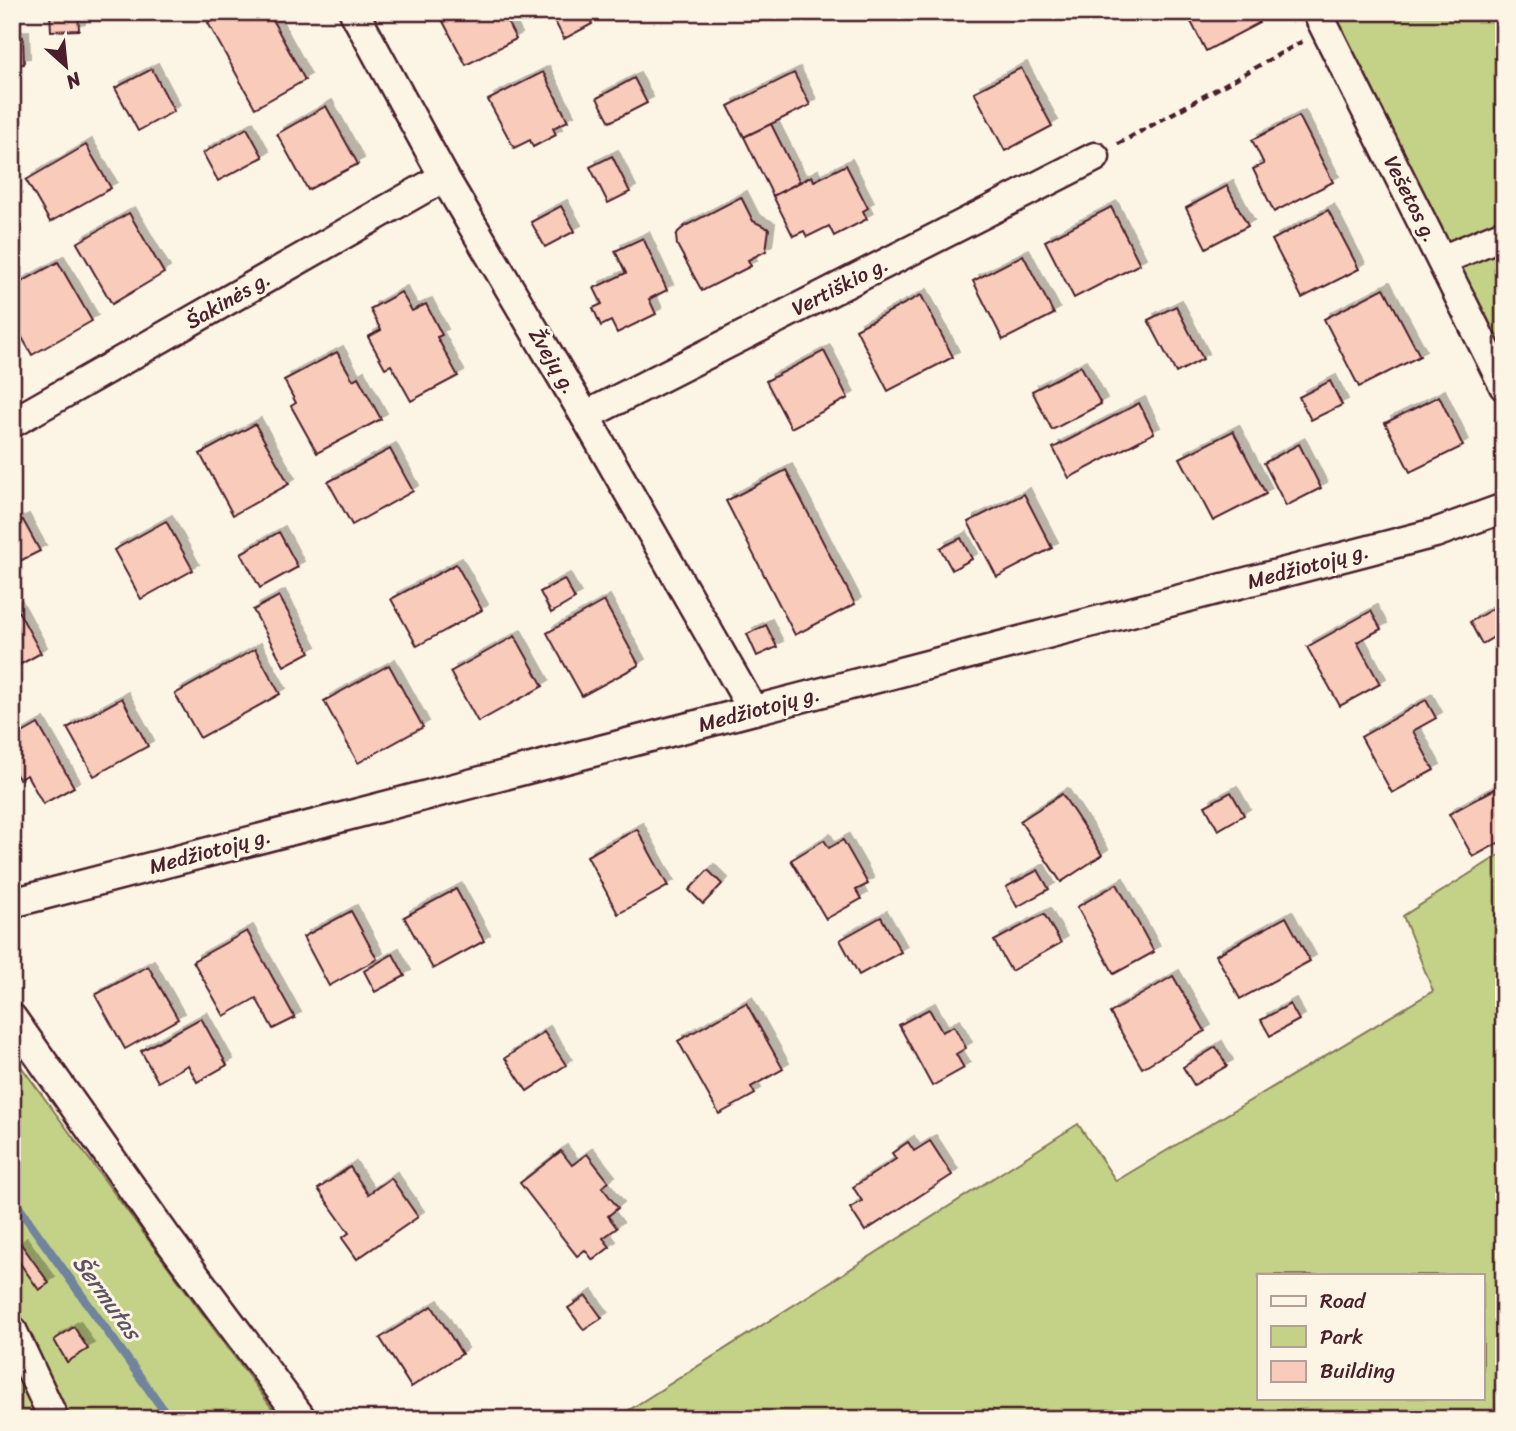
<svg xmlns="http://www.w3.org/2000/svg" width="1516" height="1431" font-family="Sriracha,sans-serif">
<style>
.green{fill:#c3d286;stroke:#867858;stroke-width:2;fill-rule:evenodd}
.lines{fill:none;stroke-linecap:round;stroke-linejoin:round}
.stream{stroke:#71849e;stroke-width:9}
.building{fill:#f8cbbb;stroke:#4a1f2b;stroke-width:2;filter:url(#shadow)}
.minor-casing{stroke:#4a1f2b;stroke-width:33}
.path{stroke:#4a1f2b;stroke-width:4.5;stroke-dasharray:7 5;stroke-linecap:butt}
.minor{stroke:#fcf5e5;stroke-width:28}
.labels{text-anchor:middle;stroke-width:6;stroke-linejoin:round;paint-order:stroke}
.street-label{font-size:21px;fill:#4a1f2b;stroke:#fcf5e5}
.water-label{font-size:23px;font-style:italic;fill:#5e5265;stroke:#fcf5e5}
</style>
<defs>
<filter id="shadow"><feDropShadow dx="6" dy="-6" stdDeviation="0" flood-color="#0004"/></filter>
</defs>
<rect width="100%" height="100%" fill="#fcf5e5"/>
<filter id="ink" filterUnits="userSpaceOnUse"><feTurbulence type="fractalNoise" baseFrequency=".0143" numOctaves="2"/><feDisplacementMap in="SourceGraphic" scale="14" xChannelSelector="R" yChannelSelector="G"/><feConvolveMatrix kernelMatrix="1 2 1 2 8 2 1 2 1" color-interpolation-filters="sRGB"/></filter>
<g filter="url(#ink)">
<g class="green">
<polygon points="1322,12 1504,12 1504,386"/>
<path d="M1504,852V1419H615L1078,1124L1116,1181L1433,991L1403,916ZM1259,1275H1483V1398H1259Z"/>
<polygon points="12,1054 280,1419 12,1419"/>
</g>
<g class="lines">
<polyline class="stream" points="12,1198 170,1419"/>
</g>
<g class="building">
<polygon points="12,12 78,12 79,30 51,31 50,13 12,15"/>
<polygon points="228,12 268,12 305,80 255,108 208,23"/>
<polygon points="438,12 502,12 516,39 466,65"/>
<polygon points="550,12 586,12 592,24 564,39"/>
<polygon points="1186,12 1254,12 1259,23 1206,51"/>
<polygon points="23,37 24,64 12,65 12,38"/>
<polygon points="1021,68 1052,126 1005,151 974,92"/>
<polygon points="152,69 174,111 138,131 115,88"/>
<polygon points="543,72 568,121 553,128 556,135 533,147 530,140 514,148 488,100"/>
<polygon points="794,73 810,105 744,137 728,106"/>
<polygon points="634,78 647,103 610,122 597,98"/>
<polygon points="326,106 358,164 308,190 277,134"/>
<polygon points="1299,116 1333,182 1274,212 1253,169 1264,164 1252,140"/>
<polygon points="771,124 800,182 773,196 744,137"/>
<polygon points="247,128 263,157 218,181 203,153"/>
<polygon points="86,145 111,188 50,222 26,180"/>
<polygon points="612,156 630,192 608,203 590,167"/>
<polygon points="846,165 868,208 863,211 867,219 834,236 829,226 807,237 804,231 793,236 773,196 812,176 814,181"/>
<polygon points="1227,186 1248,226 1206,248 1186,208"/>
<polygon points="741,197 753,221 769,229 766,251 748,260 751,266 702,291 677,245 676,236 678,232 685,226"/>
<polygon points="561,206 575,231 545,247 531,222"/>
<polygon points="1111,207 1140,264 1074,298 1045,241"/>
<polygon points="1328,210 1359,269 1302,298 1272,240"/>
<polygon points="129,213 164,273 112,304 77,243"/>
<polygon points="643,238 667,290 649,299 656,314 617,333 611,321 601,326 593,308 602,304 594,288 626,273 615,251"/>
<polygon points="1023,255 1054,314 1003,340 973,281"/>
<polygon points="58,262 92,321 32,355 12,320 12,287"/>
<polygon points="1384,288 1420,356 1359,387 1324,319"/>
<polygon points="401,292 412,311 426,304 442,335 437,337 458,376 411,401 391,365 385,368 368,337 381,330 370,309"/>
<polygon points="921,295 953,357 888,391 856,329"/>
<polygon points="1176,306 1203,359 1176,373 1148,320"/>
<polygon points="824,351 848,398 791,428 766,381"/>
<polygon points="337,352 353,380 358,377 381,419 317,453 291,406 296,403 284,380"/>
<polygon points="1081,366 1101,404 1052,430 1032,391"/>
<polygon points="1330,381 1342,405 1311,420 1299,397"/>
<polygon points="1439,396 1463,446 1410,472 1385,423"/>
<polygon points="1139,403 1154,433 1069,478 1053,448"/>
<polygon points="255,424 289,484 233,515 200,454"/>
<polygon points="1233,431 1266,494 1213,521 1180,458"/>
<polygon points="1299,444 1321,488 1286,506 1264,463"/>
<polygon points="390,449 413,491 352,525 328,482"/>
<polygon points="786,470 855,604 795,635 726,501"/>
<polygon points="1024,494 1052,548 997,577 968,522"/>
<polygon points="23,520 40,551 14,564 12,561 12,525"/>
<polygon points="166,521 193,570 141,599 114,550"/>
<polygon points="279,532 298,567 260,588 241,553"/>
<polygon points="961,538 972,559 952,570 940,548"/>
<polygon points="456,564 482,610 417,646 391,599"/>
<polygon points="564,579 575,599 551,613 540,592"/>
<polygon points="279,596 310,652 284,666 253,610"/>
<polygon points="604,601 639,665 582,696 547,633"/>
<polygon points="1504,602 1504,631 1482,644 1470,622"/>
<polygon points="15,605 41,653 12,669 12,607"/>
<polygon points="1371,611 1381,629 1357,642 1380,684 1340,706 1307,647"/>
<polygon points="766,625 777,647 757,656 747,634"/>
<polygon points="515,636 543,686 478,722 450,672"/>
<polygon points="255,649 280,694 200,738 175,694"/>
<polygon points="389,665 423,727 358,763 324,701"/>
<polygon points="122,698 148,746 94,776 67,728"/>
<polygon points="1426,700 1436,718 1413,731 1434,770 1392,793 1361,737"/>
<polygon points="38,724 74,787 43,804 27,775 19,779 12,768 12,739"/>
<polygon points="1504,769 1504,840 1473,857 1449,814 1502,785 1496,773"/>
<polygon points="1231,792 1244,815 1218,830 1205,806"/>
<polygon points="1062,794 1102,855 1061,882 1020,821"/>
<polygon points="637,829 668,886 618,914 587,856"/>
<polygon points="824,840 829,848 843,840 868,884 856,890 861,899 826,919 791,860"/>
<polygon points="708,870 722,884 703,904 689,890"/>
<polygon points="1038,870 1049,889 1017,907 1006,887"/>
<polygon points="1117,884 1154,952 1114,974 1077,907"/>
<polygon points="456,889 484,941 433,969 404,917"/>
<polygon points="351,911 377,959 329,986 303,937"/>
<polygon points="1044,914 1061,943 1011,971 994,941"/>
<polygon points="881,917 901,952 859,975 840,940"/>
<polygon points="1286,917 1310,961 1240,999 1216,955"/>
<polygon points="247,931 295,1018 273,1029 256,998 224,1016 193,961"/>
<polygon points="393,954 405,976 375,992 364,971"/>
<polygon points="148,966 178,1019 125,1049 95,995"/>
<polygon points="1173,976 1205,1031 1142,1068 1110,1013"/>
<polygon points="746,1003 783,1069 751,1087 755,1094 719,1114 678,1041"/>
<polygon points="1290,1004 1299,1020 1270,1036 1261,1020"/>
<polygon points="929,1009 942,1032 954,1026 966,1048 956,1054 964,1068 932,1086 899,1025"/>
<polygon points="201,1018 227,1065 197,1082 188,1065 158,1082 141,1051"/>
<polygon points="544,1032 566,1065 527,1091 505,1058"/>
<polygon points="1216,1047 1227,1066 1194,1085 1183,1067"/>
<polygon points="930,1141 952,1175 865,1231 850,1208 862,1201 853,1187 896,1159 892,1153 908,1142 914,1151"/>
<polygon points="561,1151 572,1165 587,1154 609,1182 602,1187 618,1208 608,1216 617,1228 603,1238 610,1247 593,1260 585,1250 577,1256 520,1183"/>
<polygon points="350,1167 368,1194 391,1178 418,1217 357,1259 342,1238 349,1233 318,1189"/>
<polygon points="21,1244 49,1283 39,1290 12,1252"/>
<polygon points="586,1296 602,1318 584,1330 568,1308"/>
<polygon points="432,1306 462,1354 411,1387 380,1338"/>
<polygon points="74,1327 88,1349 67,1362 54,1340"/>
</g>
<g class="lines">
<g class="minor-casing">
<g id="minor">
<polyline points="354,12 444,177 585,416 753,710"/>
<polyline points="1317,12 1504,386"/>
<polyline points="1442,260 1504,234"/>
<polyline points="585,416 1095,157"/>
<polyline points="12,423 444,177"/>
<polyline points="12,903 1435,533 1504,508"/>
<polyline points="12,1018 165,1235 302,1419"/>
<polyline points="12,1330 54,1419"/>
</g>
</g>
<polyline class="path" points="1118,144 1303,41"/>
<use href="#minor" class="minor"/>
</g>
</g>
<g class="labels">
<g class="street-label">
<text transform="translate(1411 199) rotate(63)" y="7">Vešetos g.</text>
<text transform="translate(840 286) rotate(-27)" y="7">Vertiškio g.</text>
<text transform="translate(228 300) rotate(-30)" y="7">Šakinės g.</text>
<text transform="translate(553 361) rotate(59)" y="7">Žvejų g.</text>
<text transform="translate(1308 566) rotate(-15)" y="7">Medžiotojų g.</text>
<text transform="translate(759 709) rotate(-15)" y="7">Medžiotojų g.</text>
<text transform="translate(210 851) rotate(-15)" y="7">Medžiotojų g.</text>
</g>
<g class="water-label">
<text transform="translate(107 1297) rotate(54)" y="8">Šermutas</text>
</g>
</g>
<rect width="1516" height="1431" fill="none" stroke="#fcf5e5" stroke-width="42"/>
<rect x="21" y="21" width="1474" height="1389" fill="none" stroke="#4a1f2b" stroke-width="2.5" filter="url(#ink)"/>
<rect x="1257" y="1274" width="228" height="126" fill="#fcf5e5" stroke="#b59f9b" stroke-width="2"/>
<rect x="1271" y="1296" width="35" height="10" fill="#fcf5e5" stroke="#b59f9b" stroke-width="2"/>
<text x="1320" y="1308" font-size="21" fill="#4a1f2b">Road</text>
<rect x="1271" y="1326" width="35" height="21" fill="#c3d286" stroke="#b59f9b" stroke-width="2"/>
<text x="1320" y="1344" font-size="21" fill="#4a1f2b">Park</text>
<rect x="1271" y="1361" width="35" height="21" fill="#f8cbbb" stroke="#b59f9b" stroke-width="2"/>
<text x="1320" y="1378" font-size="21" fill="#4a1f2b">Building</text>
<g transform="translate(66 66) rotate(153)" stroke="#fcf5e5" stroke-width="5" paint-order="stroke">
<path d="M0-5L12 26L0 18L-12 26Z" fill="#4a1f2b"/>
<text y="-10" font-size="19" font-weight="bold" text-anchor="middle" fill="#4a1f2b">N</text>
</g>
</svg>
